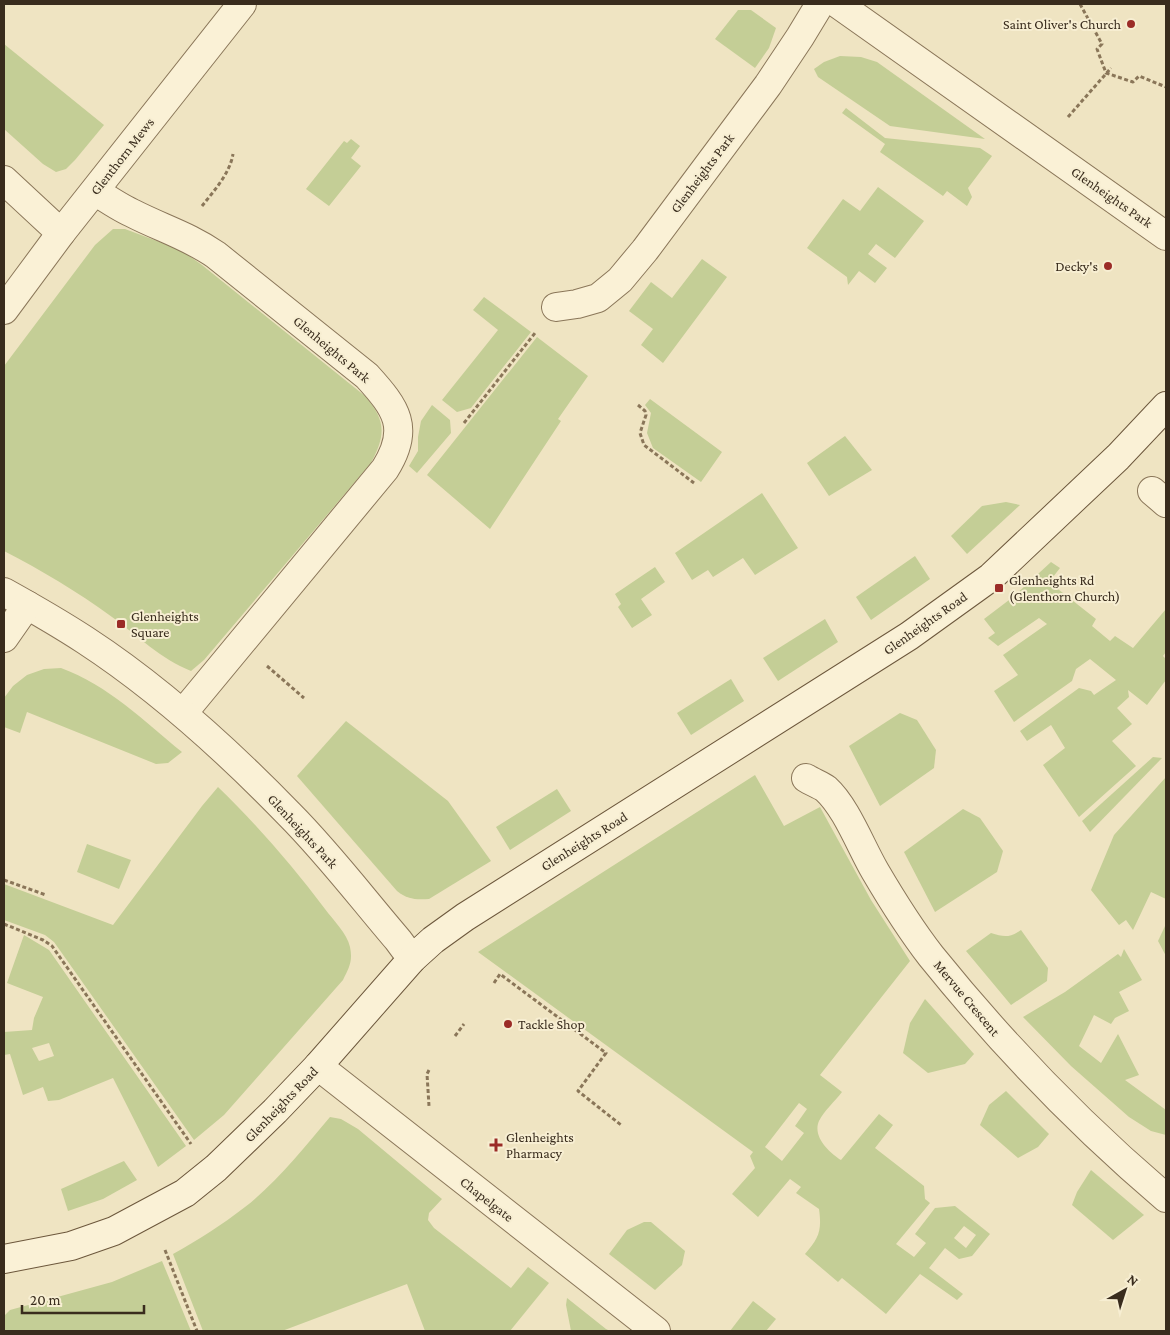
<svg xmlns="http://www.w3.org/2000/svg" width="1170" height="1335" font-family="'Crimson Pro',serif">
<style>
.green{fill:#c4ce96;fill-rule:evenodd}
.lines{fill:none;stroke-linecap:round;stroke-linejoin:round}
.street-casing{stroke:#8a7659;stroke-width:30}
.secondary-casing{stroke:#6c573c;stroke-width:30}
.path{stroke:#8a7659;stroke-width:3;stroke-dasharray:4 2.5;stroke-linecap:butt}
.street{stroke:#faf1d6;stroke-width:28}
.secondary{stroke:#faf1d6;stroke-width:28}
.poi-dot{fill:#9b2c27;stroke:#f7eed2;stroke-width:2}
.labels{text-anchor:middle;stroke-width:4;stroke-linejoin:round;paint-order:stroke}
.poi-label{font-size:14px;fill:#392c1d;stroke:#f7eed2;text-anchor:start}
.street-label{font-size:14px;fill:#392c1d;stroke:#f7eed2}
</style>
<rect width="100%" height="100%" fill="#efe4c2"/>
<g class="green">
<polygon points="738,10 751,10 776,28 769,48 755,68 715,39"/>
<polygon points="4,44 104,125 75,160 66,169 56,172 43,164 4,129"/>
<polygon points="840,56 861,57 877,62 985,139 890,126 818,77 814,69 824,62"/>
<polygon points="846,108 885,138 980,148 992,156 968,188 972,197 967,206 947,191 943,196 880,152 885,144 842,113"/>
<polygon points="351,139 360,146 351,158 361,166 329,206 306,189 344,141 347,143"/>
<polygon points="878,187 924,221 895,258 876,244 868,254 887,268 875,283 859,271 848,285 847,277 807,248 843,199 860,211"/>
<path d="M113,229H125L181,250L202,265L365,396C386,420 386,435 371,463L204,660L191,671C161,659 138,636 112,617C78,592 41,570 4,551V366L95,245Z"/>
<polygon points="702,259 727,277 663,363 641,345 653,329 629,311 651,282 672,298"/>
<polygon points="484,297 531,332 471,408 457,412 442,400 498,330 473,310"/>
<polygon points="537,337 588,376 558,419 561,421 490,529 427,475"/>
<polygon points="650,399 722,452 701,482 653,448 647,433 651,413 645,405"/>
<polygon points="432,405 450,420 451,433 417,473 409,466 418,451 418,437 421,421"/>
<polygon points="845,436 872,470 829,496 807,463"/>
<polygon points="762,493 798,548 755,575 743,558 713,577 708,570 692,580 675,553"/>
<polygon points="1006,502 1020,505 967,554 951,536 982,506"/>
<polygon points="915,556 930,579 871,620 856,597"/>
<polygon points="1051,562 1060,568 1049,582 1096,619 1092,626 1110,641 1115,636 1133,648 1166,609 1166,652 1163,656 1166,659 1166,680 1147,705 1128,690 1129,697 1117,708 1132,724 1112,741 1136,766 1079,817 1043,765 1065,748 1051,725 1027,741 1020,731 1079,688 1091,691 1094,695 1116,680 1090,659 1076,669 1072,681 1014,722 994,691 1018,675 1003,655 1047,624 1039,618 998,646 988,638 995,633 984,619 1013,597"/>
<polygon points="655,567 665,582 641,599 652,615 632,628 618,607 621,604 615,594"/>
<polygon points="825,619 838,642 778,681 763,658"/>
<path d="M61,668C108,685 144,721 182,752L168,763L156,764L27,712L20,733L4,727V698L13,686L27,675L44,669Z"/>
<polygon points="731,679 744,701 691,735 677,713"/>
<polygon points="900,713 917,720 936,750 934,768 880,806 849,746"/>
<path d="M346,721L448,801L491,861L429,899C415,900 407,899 397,891L297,776Z"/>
<polygon points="1153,757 1162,758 1090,832 1082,821"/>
<path d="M755,775L784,826L820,807L871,900L910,961L820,1075L842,1092C835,1101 824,1111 819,1121C812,1137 830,1153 841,1160L879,1114L893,1125L875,1148L924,1186L925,1199L930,1203L896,1244L914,1257L926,1243L915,1234L935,1208L955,1206L990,1234L972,1256L959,1259L945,1248L929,1268L963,1294L957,1300L920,1274L886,1314L842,1278L838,1282L805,1254C819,1238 822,1231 819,1209L796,1193L801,1187L790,1179L758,1217L732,1194L755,1168L750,1156L753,1152L478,952ZM799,1103L807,1109L795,1126L804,1133L782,1161L765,1147ZM964,1226L976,1235L966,1248L954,1238Z"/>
<polygon points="1166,777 1166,899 1151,892 1133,930 1126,920 1119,925 1091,890 1114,835"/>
<path d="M218,787C257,825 292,865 325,909C333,920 347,933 350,947C353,961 349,968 343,980L224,1115L194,1140L54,942L45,935L4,920V884L113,925L202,806Z"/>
<polygon points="557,789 571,811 510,850 496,827"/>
<polygon points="963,809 980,818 1003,851 997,872 935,912 904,852"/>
<polygon points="87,844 131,860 119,889 77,872"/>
<polygon points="1166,924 1166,956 1158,941"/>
<path d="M1021,930L1048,968L1047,981L1011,1005L966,951L991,933C1004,937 1009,938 1021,930Z"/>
<path d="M24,935L49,950L186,1146L158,1167L113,1078L59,1100L48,1101L43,1087L23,1095L10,1054L4,1055V1032L32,1030L34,1018L43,997L7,983ZM49,1043L54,1056L39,1061L32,1048Z"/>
<polygon points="1124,949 1142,980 1119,992 1129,1011 1115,1018 1111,1024 1094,1015 1079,1046 1101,1063 1118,1034 1139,1075 1125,1080 1166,1110 1166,1135 1151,1131 1129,1117 1071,1066 1023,1017 1065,992 1118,954 1121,957"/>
<polygon points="925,999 974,1054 965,1064 928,1073 903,1053 910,1023"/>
<polygon points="1006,1091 1049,1134 1038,1147 1018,1158 980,1125 989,1105"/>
<path d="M330,1117L341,1119L358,1129L442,1199L429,1213L428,1220L434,1228L511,1288L528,1267L549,1283L510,1331H425L407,1284L282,1331H203L173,1254C198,1240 222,1225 245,1207C277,1182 304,1148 330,1117Z"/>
<polygon points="124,1161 137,1180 103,1199 68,1211 61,1189"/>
<polygon points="1091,1170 1144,1215 1113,1240 1072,1205 1077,1192"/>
<polygon points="644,1222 651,1222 685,1251 682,1265 655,1290 609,1254 627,1230"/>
<polygon points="162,1261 191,1331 4,1331 4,1316 10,1310 112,1282"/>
<polygon points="567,1298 606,1329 610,1331 571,1331 566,1305"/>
<polygon points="753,1301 776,1319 766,1331 730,1331"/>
</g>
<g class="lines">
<g class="street-casing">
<g id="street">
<polyline points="838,4 1166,236"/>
<polyline points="4,180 61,233"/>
<path d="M95,191C107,199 119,207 132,213C161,228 189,236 216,255L367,376C396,408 411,428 385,469L183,713"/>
<polyline points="556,307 577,304 598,298 620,280 645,250 768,85 800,37 820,4"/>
<polyline points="4,310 61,233 242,4"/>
<polyline points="1152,491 1166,503"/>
<path d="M4,592C31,607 59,623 85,640C160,689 227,750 289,814C328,853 362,898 398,940L412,959"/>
<polyline points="4,638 27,605"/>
<path d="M806,778C812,782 821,785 826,789C846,807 861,847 875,871C892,900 910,929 931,956C1002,1044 1080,1125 1166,1198"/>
<polyline points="318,1066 656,1331"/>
</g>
</g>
<g class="secondary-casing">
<polyline id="secondary" points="4,1259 71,1246 114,1231 185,1193 216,1168 275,1111 318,1066 412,959 433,940 465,917 909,636 991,577 1118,457 1166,406"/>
</g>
<g class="path">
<polyline points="1080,4 1102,44 1097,49 1106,73 1133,82 1139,76 1166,87"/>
<polyline points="1068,117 1111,68"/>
<path d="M202,206C214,191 230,173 233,154"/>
<polyline points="638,405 645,411 646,415 640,433 644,445 694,483"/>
<polyline points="464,423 535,333"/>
<polyline points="267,666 304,698"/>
<polyline points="4,880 46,895"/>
<polyline points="4,924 43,940 52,946 191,1144"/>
<polyline points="494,983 500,974 504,977 606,1053 578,1091 621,1125"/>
<polyline points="455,1036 464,1024"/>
<polyline points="429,1070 427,1074 429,1106"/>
<polyline points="165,1250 197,1331"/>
</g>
<use href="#street" class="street"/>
<use href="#secondary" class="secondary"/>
</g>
<g class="poi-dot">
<circle cx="1131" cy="24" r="5"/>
<circle cx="1108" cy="266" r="5"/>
<rect x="994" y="583" width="10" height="10" rx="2.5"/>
<rect x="116" y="619" width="10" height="10" rx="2.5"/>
<circle cx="508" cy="1024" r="5"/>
<path d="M493.5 1137.5h5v5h5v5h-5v5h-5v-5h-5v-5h5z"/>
</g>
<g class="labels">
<g class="poi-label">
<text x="1121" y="29" text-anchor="end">Saint Oliver's Church</text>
<text x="1098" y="271" text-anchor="end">Decky's</text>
<text x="1009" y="585">Glenheights Rd<tspan x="1009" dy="16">(Glenthorn Church)</tspan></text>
<text x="131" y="621">Glenheights<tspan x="131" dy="16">Square</tspan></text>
<text x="518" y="1029">Tackle Shop</text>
<text x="506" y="1142">Glenheights<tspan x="506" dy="16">Pharmacy</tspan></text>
</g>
<g class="street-label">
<text transform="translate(122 156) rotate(-52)" y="5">Glenthorn Mews</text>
<text transform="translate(702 173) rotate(-53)" y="5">Glenheights Park</text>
<text transform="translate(1112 197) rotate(35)" y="5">Glenheights Park</text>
<text transform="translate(332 349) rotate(40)" y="5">Glenheights Park</text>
<text transform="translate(925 623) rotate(-35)" y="5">Glenheights Road</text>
<text transform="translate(303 831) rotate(47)" y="5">Glenheights Park</text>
<text transform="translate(584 841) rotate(-32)" y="5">Glenheights Road</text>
<text transform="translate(967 998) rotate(50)" y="5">Mervue Crescent</text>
<text transform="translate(281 1104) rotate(-46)" y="5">Glenheights Road</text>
<text transform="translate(487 1199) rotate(38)" y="5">Chapelgate</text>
</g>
</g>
<rect width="1170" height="1335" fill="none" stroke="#392c1d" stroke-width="10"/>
<g transform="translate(1125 1290) rotate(39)" stroke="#f7eed2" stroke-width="4" paint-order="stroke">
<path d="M0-4L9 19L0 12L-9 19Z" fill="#392c1d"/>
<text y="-8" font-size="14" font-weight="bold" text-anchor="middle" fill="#392c1d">N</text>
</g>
<path d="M22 1305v8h122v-8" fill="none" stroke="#392c1d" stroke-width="2.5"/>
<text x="30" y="1305" font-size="15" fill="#392c1d" stroke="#f7eed2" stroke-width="4" paint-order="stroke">20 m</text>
</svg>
